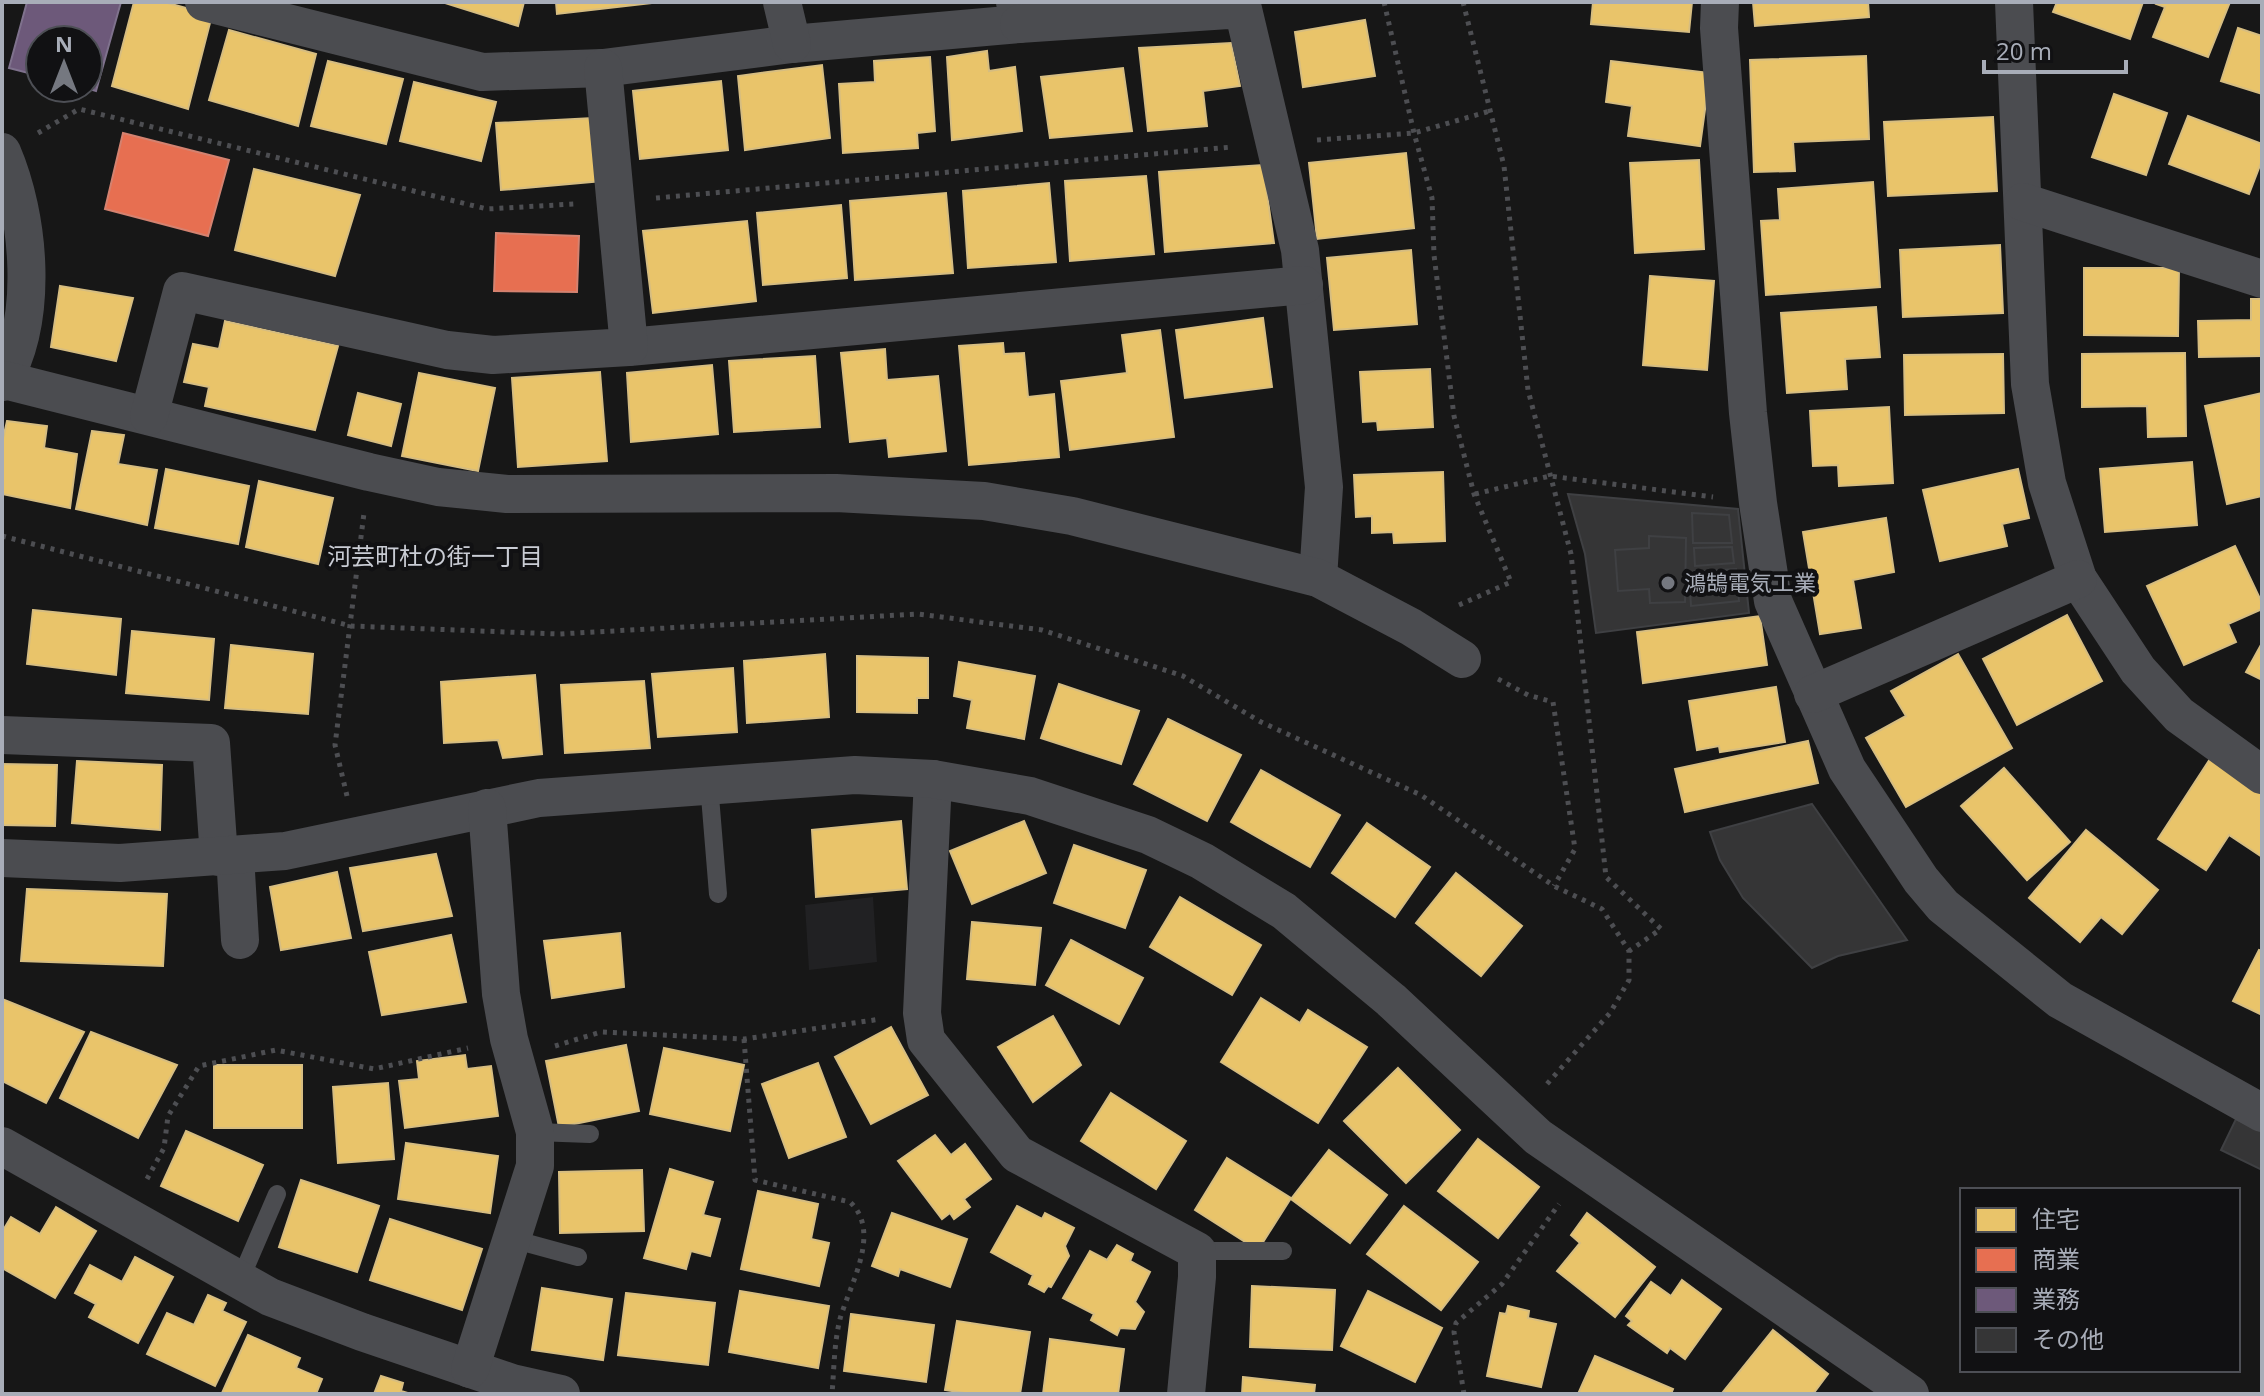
<svg xmlns="http://www.w3.org/2000/svg" width="2264" height="1396" font-family="'Open Sans','Noto Sans JP',sans-serif">
<style>
.built{fill:#212123}
.homes{fill:#e9c46a;stroke:#d6bd81;stroke-width:2}
.shops{fill:#e76f51;stroke:#d48270;stroke-width:2}
.offices{fill:#6d597a;stroke:#7f728d;stroke-width:2}
.building{fill:#353536;stroke:#3f4043;stroke-width:2}
.lines{fill:none;stroke-linecap:round;stroke-linejoin:round}
.path{stroke:#4d4e52;stroke-width:5;stroke-dasharray:4 6;stroke-linecap:butt}
.lane{stroke:#4b4c50;stroke-width:18}
.street{stroke:#4b4c50;stroke-width:38}
.poi-dot{fill:#757880;stroke:#111113;stroke-width:3}
.labels{text-anchor:middle;stroke-width:8;stroke-linejoin:round;paint-order:stroke}
.poi-label{font-size:22px;fill:#a8adb8;stroke:#111113;text-anchor:start}
.neighbourhood-label{font-size:24px;fill:#c9ccd4;stroke:#111113}
</style>
<rect width="100%" height="100%" fill="#171717"/>
<polygon class="built" points="873,897 877,962 809,970 805,905"/>
<g class="homes">
<polygon points="134,2 164,2 212,15 188,109 112,86"/>
<polygon points="442,2 524,2 518,26"/>
<polygon points="556,2 651,2 651,3 557,14"/>
<polygon points="1593,2 1692,2 1689,32 1591,24"/>
<polygon points="1753,2 1868,2 1869,17 1755,26"/>
<polygon points="2057,2 2143,2 2130,39 2053,12"/>
<polygon points="2157,2 2230,2 2208,57 2153,37 2165,7 2156,4"/>
<polygon points="1365,20 1375,76 1303,87 1295,32"/>
<polygon points="2238,28 2262,36 2262,94 2221,81"/>
<polygon points="229,30 316,54 298,126 209,100"/>
<polygon points="1231,43 1240,86 1203,91 1207,126 1148,131 1139,48"/>
<polygon points="987,51 989,71 1015,67 1022,131 952,140 947,57"/>
<polygon points="1866,56 1869,139 1793,142 1795,171 1754,172 1750,60"/>
<polygon points="930,57 935,131 917,133 918,148 843,153 839,84 875,82 874,61"/>
<polygon points="328,61 403,79 386,144 311,126"/>
<polygon points="1611,61 1710,73 1700,146 1628,136 1632,106 1606,102"/>
<polygon points="822,65 830,138 745,150 738,76"/>
<polygon points="1123,68 1132,131 1050,138 1041,77"/>
<polygon points="721,81 728,150 640,159 633,91"/>
<polygon points="414,82 496,102 481,161 400,141"/>
<polygon points="2114,94 2167,113 2146,175 2092,157"/>
<polygon points="2188,116 2262,144 2262,160 2249,194 2169,164"/>
<polygon points="1993,117 1997,191 1888,196 1884,122"/>
<polygon points="593,118 602,181 501,190 496,123"/>
<polygon points="1406,153 1414,228 1317,239 1309,163"/>
<polygon points="1699,160 1704,249 1635,253 1630,163"/>
<polygon points="1263,165 1274,243 1165,252 1159,172"/>
<polygon points="254,169 360,195 335,276 235,250"/>
<polygon points="1146,176 1154,254 1070,261 1065,181"/>
<polygon points="1873,182 1880,287 1766,295 1761,221 1780,220 1778,189"/>
<polygon points="1049,183 1056,262 968,268 963,191"/>
<polygon points="946,193 953,273 855,280 850,201"/>
<polygon points="841,205 847,278 763,285 757,213"/>
<polygon points="747,221 756,301 653,313 643,231"/>
<polygon points="2000,245 2003,313 1903,317 1900,250"/>
<polygon points="1411,250 1417,324 1334,330 1327,258"/>
<polygon points="2084,268 2179,268 2178,336 2084,335"/>
<polygon points="1650,276 1714,281 1707,370 1643,365"/>
<polygon points="60,286 133,298 116,361 51,347"/>
<polygon points="2251,299 2262,299 2262,356 2199,357 2198,321 2251,320"/>
<polygon points="1876,307 1880,357 1845,359 1847,389 1787,393 1781,313"/>
<polygon points="1263,318 1272,387 1185,398 1176,330"/>
<polygon points="225,321 338,346 315,430 205,406 209,387 184,382 193,344 219,349"/>
<polygon points="1160,330 1174,437 1070,450 1061,381 1127,373 1122,335"/>
<polygon points="1003,343 1004,354 1024,353 1028,397 1054,394 1059,457 969,465 959,346"/>
<polygon points="885,349 887,380 938,376 946,451 889,457 887,438 850,442 841,353"/>
<polygon points="2185,353 2186,436 2148,437 2147,406 2082,407 2082,354"/>
<polygon points="2003,354 2004,413 1905,415 1904,355"/>
<polygon points="815,356 820,427 734,432 729,361"/>
<polygon points="712,365 718,434 631,442 627,373"/>
<polygon points="1430,369 1433,427 1378,430 1377,421 1363,422 1360,372"/>
<polygon points="600,372 607,461 518,467 512,378"/>
<polygon points="419,373 495,388 478,471 402,456"/>
<polygon points="358,393 401,404 391,446 348,435"/>
<polygon points="2262,393 2262,496 2227,504 2205,406"/>
<polygon points="1889,407 1893,483 1839,486 1838,465 1813,466 1810,411"/>
<polygon points="7,421 47,426 44,448 77,454 70,508 2,494 2,443"/>
<polygon points="92,431 124,435 118,464 157,470 147,525 76,509"/>
<polygon points="2192,462 2197,525 2105,532 2100,469"/>
<polygon points="166,469 249,486 238,544 155,528"/>
<polygon points="2018,469 2029,518 2002,524 2007,546 1940,561 1923,490"/>
<polygon points="1443,472 1445,541 1394,543 1393,532 1372,533 1372,516 1356,517 1354,475"/>
<polygon points="259,481 333,498 318,564 246,547"/>
<polygon points="1886,518 1894,572 1853,580 1861,628 1820,634 1803,532"/>
<polygon points="2235,546 2262,603 2262,609 2228,624 2236,642 2184,665 2147,586"/>
<polygon points="33,610 121,619 116,675 27,664"/>
<polygon points="2067,615 2102,681 2017,725 1983,659"/>
<polygon points="1760,616 1767,665 1643,683 1637,632"/>
<polygon points="132,631 214,639 209,700 126,693"/>
<polygon points="2262,643 2262,680 2246,672"/>
<polygon points="231,645 313,654 308,714 225,708"/>
<polygon points="825,654 829,717 747,723 744,661"/>
<polygon points="1958,654 2012,748 1906,807 1866,738 1906,716 1891,691"/>
<polygon points="857,656 928,658 928,698 917,698 917,713 857,712"/>
<polygon points="959,662 1035,676 1024,739 967,728 972,700 954,696"/>
<polygon points="733,668 737,732 658,737 652,674"/>
<polygon points="535,675 542,754 503,758 498,740 444,743 441,682"/>
<polygon points="644,681 650,748 565,753 561,685"/>
<polygon points="1059,684 1139,711 1121,764 1041,738"/>
<polygon points="1776,687 1785,742 1720,752 1719,746 1697,750 1689,701"/>
<polygon points="1168,719 1241,755 1207,821 1134,784"/>
<polygon points="1808,741 1818,783 1685,812 1675,769"/>
<polygon points="2210,759 2262,793 2262,857 2229,835 2206,870 2158,839"/>
<polygon points="77,761 162,765 160,830 72,823"/>
<polygon points="2,764 57,765 55,826 2,825"/>
<polygon points="2004,768 2070,842 2027,880 1961,806"/>
<polygon points="1261,770 1340,815 1310,867 1231,822"/>
<polygon points="901,821 907,889 816,897 812,830"/>
<polygon points="1024,821 1046,873 972,904 950,851"/>
<polygon points="1367,823 1430,867 1395,917 1332,873"/>
<polygon points="2086,830 2158,890 2122,934 2101,917 2080,942 2029,898"/>
<polygon points="1074,845 1146,870 1125,928 1054,903"/>
<polygon points="436,854 452,916 363,931 350,868"/>
<polygon points="337,872 351,938 281,950 270,887"/>
<polygon points="1456,873 1522,926 1481,976 1416,923"/>
<polygon points="27,889 167,894 163,966 21,961"/>
<polygon points="1180,897 1261,945 1232,995 1150,947"/>
<polygon points="972,922 1041,928 1035,985 967,979"/>
<polygon points="620,933 624,987 552,998 544,941"/>
<polygon points="451,935 466,1002 382,1015 369,952"/>
<polygon points="1071,940 1143,978 1119,1024 1046,985"/>
<polygon points="2259,950 2262,951 2262,1015 2233,1001"/>
<polygon points="1261,998 1300,1023 1308,1010 1367,1047 1318,1123 1221,1062"/>
<polygon points="2,999 84,1032 46,1103 2,1081"/>
<polygon points="1053,1016 1081,1065 1033,1102 998,1047"/>
<polygon points="891,1027 928,1095 871,1124 835,1057"/>
<polygon points="91,1032 177,1065 138,1138 60,1098"/>
<polygon points="626,1045 639,1111 559,1127 546,1061"/>
<polygon points="664,1048 744,1065 730,1131 650,1114"/>
<polygon points="465,1055 467,1069 491,1066 498,1116 405,1128 399,1081 419,1079 417,1061"/>
<polygon points="818,1063 846,1137 789,1158 762,1084"/>
<rect x="214" y="1065" width="88" height="63"/>
<polygon points="1398,1068 1460,1130 1406,1183 1344,1121"/>
<polygon points="388,1083 394,1159 338,1163 333,1087"/>
<polygon points="1111,1093 1186,1141 1156,1189 1081,1141"/>
<polygon points="186,1131 263,1165 238,1221 161,1186"/>
<polygon points="935,1135 951,1155 965,1144 991,1179 964,1199 970,1207 954,1219 950,1213 942,1219 898,1161"/>
<polygon points="1478,1139 1539,1187 1498,1238 1438,1191"/>
<polygon points="406,1143 498,1156 490,1213 398,1199"/>
<polygon points="1329,1150 1387,1195 1350,1243 1291,1199"/>
<polygon points="1227,1158 1291,1198 1258,1250 1195,1210"/>
<polygon points="670,1169 713,1182 703,1215 720,1219 710,1256 691,1251 686,1269 644,1258"/>
<polygon points="642,1170 644,1231 560,1233 559,1172"/>
<polygon points="301,1180 379,1206 357,1272 279,1247"/>
<polygon points="758,1191 818,1204 811,1239 829,1243 819,1286 741,1269"/>
<polygon points="1017,1206 1042,1219 1045,1213 1074,1228 1065,1246 1069,1256 1051,1287 1048,1286 1044,1292 1029,1284 1033,1275 991,1252"/>
<polygon points="1404,1206 1478,1262 1441,1310 1367,1254"/>
<polygon points="56,1207 96,1231 55,1298 2,1268 2,1232 11,1217 40,1234"/>
<polygon points="892,1213 967,1239 950,1287 900,1269 898,1276 872,1266"/>
<polygon points="1587,1213 1655,1267 1615,1317 1557,1271 1580,1243 1571,1235"/>
<polygon points="390,1219 482,1249 462,1310 370,1280"/>
<polygon points="1117,1245 1133,1254 1130,1261 1150,1272 1135,1302 1144,1312 1135,1329 1120,1328 1117,1335 1091,1320 1094,1314 1063,1298 1090,1251 1107,1260"/>
<polygon points="135,1257 173,1277 138,1343 89,1317 96,1304 75,1293 90,1265 122,1282"/>
<polygon points="1682,1280 1721,1309 1685,1359 1670,1348 1667,1353 1628,1325 1632,1321 1626,1316 1651,1282 1671,1296"/>
<polygon points="1252,1286 1335,1290 1332,1350 1250,1347"/>
<polygon points="542,1288 612,1299 603,1360 532,1350"/>
<polygon points="740,1291 829,1306 818,1368 729,1352"/>
<polygon points="1368,1291 1442,1328 1415,1382 1341,1346"/>
<polygon points="626,1293 715,1303 708,1365 618,1355"/>
<polygon points="208,1295 226,1303 222,1311 246,1322 215,1386 147,1354 167,1313 194,1325"/>
<polygon points="1508,1306 1529,1311 1528,1318 1556,1324 1541,1387 1487,1376 1500,1313 1506,1314"/>
<polygon points="851,1314 934,1325 926,1382 844,1371"/>
<polygon points="957,1321 1030,1332 1020,1394 971,1394 945,1390"/>
<polygon points="1773,1330 1828,1374 1813,1394 1725,1394 1723,1392"/>
<polygon points="248,1335 300,1358 296,1368 322,1379 316,1394 222,1393"/>
<polygon points="1050,1339 1124,1349 1118,1394 1043,1394"/>
<polygon points="1595,1356 1673,1389 1671,1394 1578,1394"/>
<polygon points="381,1376 403,1383 401,1391 411,1394 374,1394"/>
<polygon points="1243,1377 1315,1385 1314,1394 1242,1394"/>
</g>
<g class="shops">
<polygon points="123,133 229,160 208,236 105,209"/>
<polygon points="496,233 579,236 577,292 494,291"/>
</g>
<polygon class="offices" points="27,2 121,2 96,91 86,88 88,88 88,40 40,40 40,76 9,68"/>
<g class="building">
<polygon points="1568,494 1738,509 1749,613 1596,633 1585,554"/>
<polygon points="1692,513 1729,515 1732,543 1693,543"/>
<polygon points="1649,536 1686,538 1685,602 1650,603 1649,589 1618,591 1615,550 1649,548"/>
<polygon points="1732,547 1734,563 1695,566 1694,548"/>
<polygon points="1736,569 1739,601 1691,606 1689,572"/>
<polygon points="1812,804 1907,940 1838,956 1812,968 1743,898 1720,860 1710,832"/>
<polygon points="2236,1119 2262,1132 2262,1170 2221,1150"/>
</g>
<g class="lines">
<g class="path">
<polyline points="1384,2 1414,133 1432,198 1434,255 1454,416 1474,494 1511,582 1459,605"/>
<polyline points="1463,2 1504,166 1528,390 1571,554 1606,877 1661,929 1629,951"/>
<polyline points="38,133 79,109 487,209 574,204"/>
<polyline points="1317,140 1414,133 1490,111"/>
<polyline points="656,198 1232,147"/>
<polyline points="1475,494 1550,476 1713,497"/>
<polyline points="2,536 351,626 559,634 918,614 1042,630 1183,676 1261,722 1421,795 1554,886 1602,909 1629,951 1629,980 1610,1013 1546,1085"/>
<polyline points="1498,679 1528,695 1553,702 1575,849 1554,886"/>
<polyline points="347,796 335,745 364,513"/>
<path d="M744,1039L755,1180L850,1202C882,1232 850,1284 840,1319C834,1343 834,1370 832,1394"/>
<polyline points="555,1046 601,1032 744,1039 881,1019"/>
<polyline points="147,1179 164,1148 168,1116 199,1066 276,1050 374,1069 468,1048"/>
<polyline points="1464,1394 1454,1332 1456,1323 1502,1284 1559,1204"/>
</g>
<g class="lane">
<polyline points="709,784 718,894"/>
<polyline points="535,1132 590,1134"/>
<polyline points="512,1239 578,1257"/>
<polyline points="1197,1251 1283,1251"/>
<polyline points="240,1280 277,1194"/>
</g>
<g class="street">
<polyline points="204,2 482,72 603,68 792,44 1019,24 1015,2"/>
<polyline points="782,2 792,44"/>
<polyline points="1720,2 1719,28 1748,413 1758,503 1773,601 1847,769 1921,880 1943,906 2060,1000 2262,1113"/>
<polyline points="2014,2 2030,384 2047,483 2066,542 2078,579 2138,670 2179,715 2262,775"/>
<polyline points="1019,24 1243,9 1300,250 1324,487 1318,578"/>
<path d="M2,152C30,217 39,319 2,382"/>
<polyline points="2023,202 2262,279"/>
<polyline points="629,347 1304,285"/>
<polyline points="4,380 369,472 438,487 507,494 836,493 984,501 1072,516 1318,578 1411,627 1462,659"/>
<polyline points="149,416 182,291 447,350 493,355 629,347 603,68"/>
<polyline points="1813,694 2078,579"/>
<polyline points="2,735 211,743 219,857"/>
<polyline points="933,779 922,1013 926,1040 1017,1154 1197,1251 1197,1277 1186,1394"/>
<polyline points="235,855 240,940"/>
<polyline points="2,858 120,863 285,851 539,798 855,775 933,779 1030,796 1148,835 1202,861 1284,911 1391,1000 1538,1137 1910,1394"/>
<polyline points="2,1146 270,1297 362,1332 512,1383 561,1394"/>
<polyline points="470,1369 535,1166 535,1132 509,1039 501,994 487,808"/>
</g>
</g>
<circle class="poi-dot" cx="1668" cy="583" r="8"/>
<g class="labels">
<g class="poi-label">
<text x="1684" y="591">鴻鵠電気工業</text>
</g>
<g class="neighbourhood-label">
<text x="435" y="565">河芸町杜の街一丁目</text>
</g>
</g>
<rect width="2264" height="1396" fill="none" stroke="#a8adb8" stroke-width="8"/>
<rect x="1960" y="1188" width="280" height="184" fill="#111113" stroke="#4d4f55" stroke-width="2"/>
<rect x="1976" y="1208" width="40" height="24" fill="#e9c46a" stroke="#4d4f55" stroke-width="2"/>
<text x="2032" y="1228" font-size="24" fill="#a8adb8">住宅</text>
<rect x="1976" y="1248" width="40" height="24" fill="#e76f51" stroke="#4d4f55" stroke-width="2"/>
<text x="2032" y="1268" font-size="24" fill="#a8adb8">商業</text>
<rect x="1976" y="1288" width="40" height="24" fill="#6d597a" stroke="#4d4f55" stroke-width="2"/>
<text x="2032" y="1308" font-size="24" fill="#a8adb8">業務</text>
<rect x="1976" y="1328" width="40" height="24" fill="#353536" stroke="#4d4f55" stroke-width="2"/>
<text x="2032" y="1348" font-size="24" fill="#a8adb8">その他</text>
<g transform="translate(64 64)"><circle r="38" fill="#111113" stroke="#4d4f55" stroke-width="2"/>
<path d="M0-6L14 30L0 20L-14 30Z" fill="#757880"/>
<text y="-12" font-size="22" font-weight="bold" text-anchor="middle" fill="#a8adb8">N</text>
</g>
<path d="M1984 60v12h142v-12" fill="none" stroke="#a8adb8" stroke-width="4"/>
<text x="1996" y="60" font-size="24" fill="#a8adb8" stroke="#111113" stroke-width="6" paint-order="stroke">20 m</text>
</svg>
